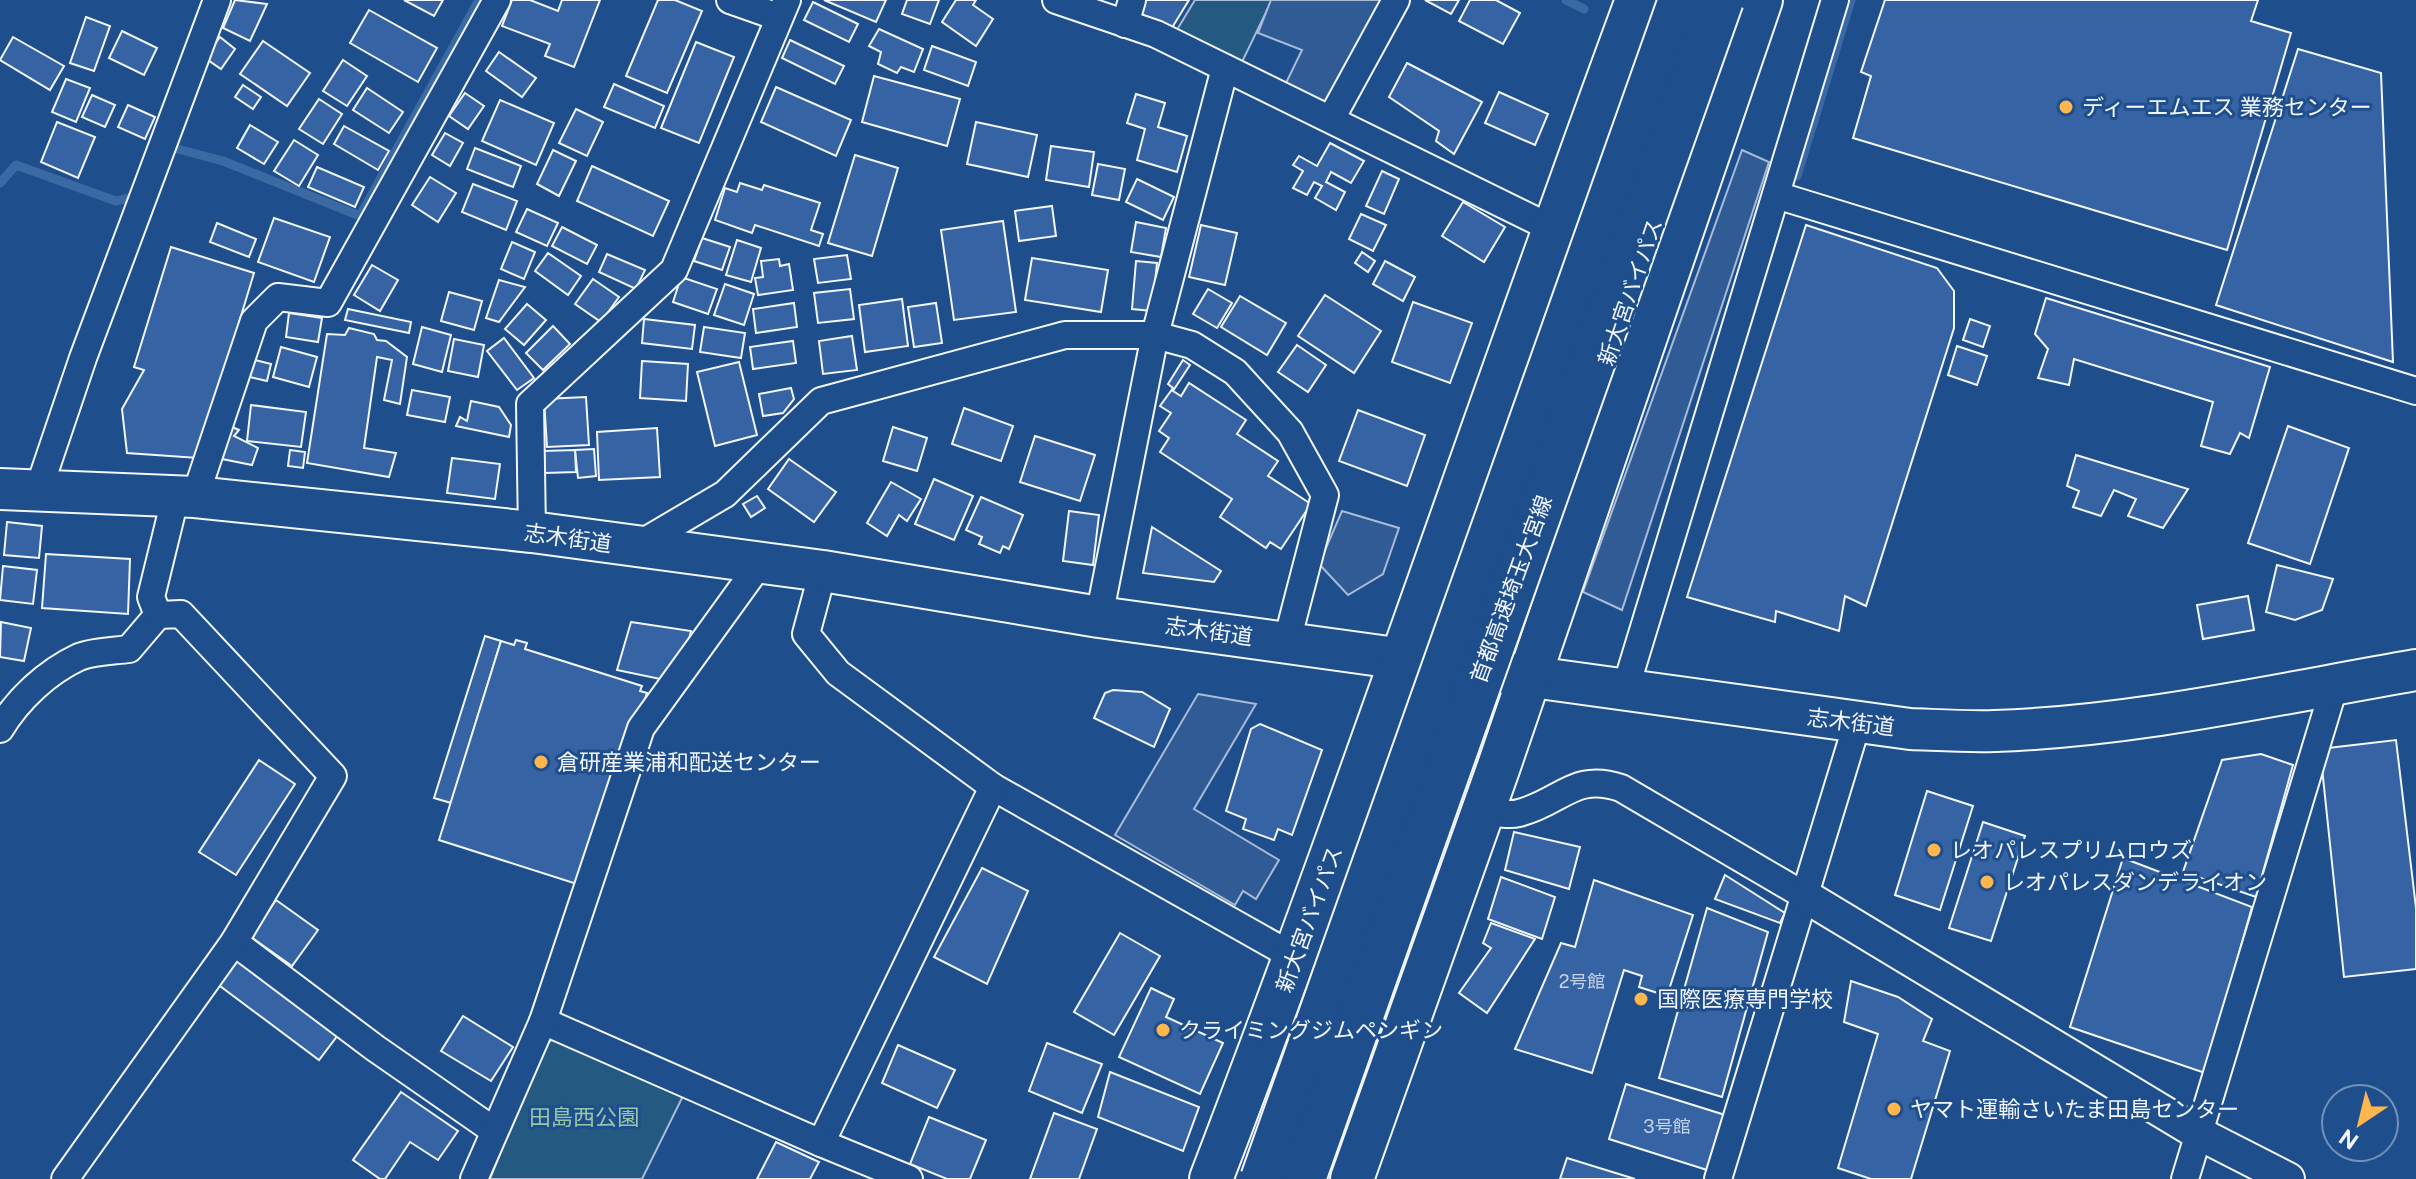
<svg xmlns="http://www.w3.org/2000/svg" width="2416" height="1179" font-family="'Public Sans','Noto Sans JP',sans-serif">
<style>
.green{fill:#245a82;stroke:#a8bbd7;stroke-width:2}
.parking{fill:#305b95;stroke:#a8bbd7;stroke-width:2}
.lines{fill:none;stroke-linecap:round;stroke-linejoin:round}
.stream{stroke:#3b69a3;stroke-width:9}
.building{fill:#3563a3;stroke:#f2f6ff;stroke-width:2}
.minor-casing{stroke:#f2f6ff;stroke-width:30}
.tertiary-casing{stroke:#f2f6ff;stroke-width:36}
.primary-casing{stroke:#f2f6ff;stroke-width:44}
.trunk-casing{stroke:#f2f6ff;stroke-width:46}
.minor{stroke:#1f4e8c;stroke-width:26}
.tertiary{stroke:#1f4e8c;stroke-width:32}
.primary{stroke:#1f4e8c;stroke-width:40}
.trunk{stroke:#1f4e8c;stroke-width:42}
.motorway-bridge-casing{stroke:#f2f6ff;stroke-width:48;stroke-linecap:butt}
.motorway-bridge{stroke:#1f4e8c;stroke-width:44}
.poi-dot{fill:#ffb74d;stroke:#1f4e8c;stroke-width:3}
.labels{text-anchor:middle;stroke-width:6;stroke-linejoin:round;paint-order:stroke}
.number-label{font-size:18px;fill:#c3d1e8}
.poi-label{font-size:22px;fill:#f2f6ff;stroke:#1f4e8c;text-anchor:start}
.street-label{font-size:22px;fill:#f2f6ff;stroke:#1f4e8c}
.park-label{font-size:22px;fill:#97c8a6;stroke:#1f4e8c}
</style>
<rect width="100%" height="100%" fill="#1f4e8c"/>
<g class="green">
<polygon points="1195,0 1272,0 1241,64 1175,33"/>
<polygon points="558,1037 684,1094 642,1179 490,1179 544,1044"/>
</g>
<g class="parking">
<polygon points="1271,0 1382,0 1325,103 1285,85 1302,50 1258,33"/>
<polygon points="1742,150 1769,162 1622,610 1583,592"/>
<polygon points="1342,511 1399,528 1383,574 1348,595 1319,564"/>
<polygon points="1198,694 1256,704 1194,809 1279,860 1256,899 1243,891 1235,905 1115,835"/>
</g>
<g class="lines">
<g class="stream">
<polyline points="1566,0 1584,9"/>
<polyline points="174,148 223,161 360,216 479,0"/>
<polyline points="1797,176 1851,0"/>
<polyline points="0,183 16,165 116,201 130,198"/>
</g>
</g>
<g class="building">
<polygon points="235,0 267,4 250,41 223,28"/>
<polygon points="404,0 443,0 434,16"/>
<polygon points="512,0 530,0 558,11 562,0 600,0 574,67 545,56 550,44 502,26"/>
<polygon points="658,0 675,0 702,11 667,93 626,76"/>
<polygon points="824,0 886,0 876,22"/>
<polygon points="907,0 939,0 930,24 902,14"/>
<polygon points="956,0 976,0 973,5 993,19 976,46 942,22"/>
<polygon points="1141,0 1189,0 1170,31 1135,10"/>
<polygon points="1425,0 1459,0 1451,14"/>
<polygon points="1470,0 1496,0 1520,13 1503,44 1459,21"/>
<polygon points="1885,0 2258,0 2251,21 2291,33 2227,250 1853,138 1871,76 1861,72"/>
<polygon points="813,2 858,24 849,42 804,20"/>
<polygon points="369,10 437,48 418,82 350,43"/>
<polygon points="86,17 110,26 94,71 70,63"/>
<polygon points="879,29 923,49 914,72 901,67 897,73 878,64 881,52 869,46"/>
<polygon points="122,31 157,48 144,75 109,58"/>
<polygon points="13,37 64,66 50,90 0,60"/>
<polygon points="220,37 235,49 221,69 205,58"/>
<polygon points="790,40 844,66 835,84 782,58"/>
<polygon points="263,41 310,73 287,106 240,74"/>
<polygon points="696,42 734,57 699,143 661,128"/>
<polygon points="932,46 976,62 968,86 924,70"/>
<polygon points="2298,49 2381,73 2393,362 2216,305"/>
<polygon points="499,52 536,78 522,97 486,71"/>
<polygon points="343,60 367,76 347,106 323,91"/>
<polygon points="1407,63 1482,102 1454,154 1436,141 1439,131 1389,97"/>
<polygon points="874,76 960,99 947,146 862,122"/>
<polygon points="66,79 90,88 76,122 52,112"/>
<polygon points="614,84 664,106 655,128 604,107"/>
<polygon points="243,85 261,97 253,109 235,97"/>
<polygon points="776,87 851,120 836,156 761,122"/>
<polygon points="367,88 403,112 389,133 353,110"/>
<polygon points="1499,92 1548,114 1535,145 1485,123"/>
<polygon points="465,93 484,106 468,129 449,116"/>
<polygon points="1136,94 1165,103 1158,127 1187,136 1177,172 1137,160 1145,129 1127,123"/>
<polygon points="92,95 115,105 105,127 82,117"/>
<polygon points="319,99 342,114 323,144 299,129"/>
<polygon points="500,100 554,123 536,165 482,141"/>
<polygon points="128,105 155,117 145,139 118,127"/>
<polygon points="576,109 603,122 587,156 559,143"/>
<polygon points="57,122 95,137 78,178 41,162"/>
<polygon points="976,122 1037,135 1028,177 967,164"/>
<polygon points="250,125 278,142 264,164 237,148"/>
<polygon points="344,126 389,151 378,170 334,144"/>
<polygon points="445,133 463,143 450,166 432,155"/>
<polygon points="294,140 318,155 299,186 274,171"/>
<polygon points="1330,143 1364,161 1351,183 1331,172 1326,182 1345,192 1336,210 1315,198 1322,186 1314,182 1307,195 1293,188 1303,171 1293,165 1299,156 1317,166"/>
<polygon points="1051,146 1094,152 1089,187 1046,180"/>
<polygon points="475,148 521,166 513,187 467,169"/>
<polygon points="553,150 576,161 559,196 537,184"/>
<polygon points="855,155 898,168 872,256 828,243"/>
<polygon points="1098,164 1125,169 1119,200 1092,195"/>
<polygon points="592,166 669,201 653,236 577,201"/>
<polygon points="317,167 364,187 355,207 308,187"/>
<polygon points="1382,171 1399,179 1384,214 1366,206"/>
<polygon points="430,177 456,193 438,222 412,205"/>
<polygon points="1137,179 1174,197 1163,220 1126,202"/>
<polygon points="740,183 762,190 764,185 820,203 811,230 823,234 819,246 755,225 752,233 715,220 725,188 737,192"/>
<polygon points="473,184 517,201 506,230 462,212"/>
<polygon points="1463,202 1505,227 1484,262 1442,236"/>
<polygon points="1052,206 1056,236 1019,241 1015,211"/>
<polygon points="527,209 558,223 547,246 516,232"/>
<polygon points="1361,214 1386,225 1373,251 1349,239"/>
<polygon points="274,218 330,237 314,282 258,262"/>
<polygon points="1003,221 1016,312 954,320 941,230"/>
<polygon points="1136,222 1166,228 1161,257 1131,252"/>
<polygon points="217,223 256,239 249,257 210,242"/>
<polygon points="1201,225 1237,233 1225,285 1189,277"/>
<polygon points="1806,225 1937,268 1954,291 1954,328 1866,606 1845,596 1839,631 1776,611 1775,622 1687,597"/>
<polygon points="562,227 597,245 587,264 552,246"/>
<polygon points="702,238 730,247 722,270 694,261"/>
<polygon points="737,240 761,248 751,282 726,275"/>
<polygon points="512,242 535,252 524,279 501,269"/>
<polygon points="171,247 254,273 198,458 127,453 122,409 144,370 134,367"/>
<polygon points="1362,252 1375,261 1368,272 1355,263"/>
<polygon points="548,253 581,276 568,295 535,271"/>
<polygon points="607,254 645,270 636,289 599,272"/>
<polygon points="847,255 851,279 818,283 814,259"/>
<polygon points="1032,258 1108,270 1101,312 1025,300"/>
<polygon points="779,259 780,266 789,264 793,290 758,295 755,278 763,277 761,261"/>
<polygon points="1136,261 1157,263 1152,311 1132,309"/>
<polygon points="1385,261 1415,277 1403,301 1373,284"/>
<polygon points="372,265 398,280 380,311 354,295"/>
<polygon points="681,277 717,289 708,314 673,302"/>
<polygon points="593,279 619,297 601,322 575,304"/>
<polygon points="499,280 525,287 499,322 486,318"/>
<polygon points="725,284 754,294 744,325 714,315"/>
<polygon points="850,289 854,319 818,323 814,293"/>
<polygon points="1208,289 1232,303 1217,328 1193,314"/>
<polygon points="449,292 482,301 474,330 441,321"/>
<polygon points="1325,295 1381,331 1354,373 1298,336"/>
<polygon points="1240,296 1286,323 1267,355 1221,327"/>
<polygon points="2046,298 2270,367 2249,438 2240,433 2230,454 2201,446 2213,402 2074,359 2069,385 2038,378 2048,349 2035,334"/>
<polygon points="902,299 908,346 865,352 859,305"/>
<polygon points="1413,302 1472,323 1450,383 1392,362"/>
<polygon points="794,303 797,327 756,333 753,309"/>
<polygon points="936,303 942,343 914,347 908,307"/>
<polygon points="527,304 546,320 524,345 505,329"/>
<polygon points="348,309 411,322 409,333 345,320"/>
<polygon points="289,313 322,318 318,342 286,337"/>
<polygon points="644,319 695,325 692,349 642,343"/>
<polygon points="1970,319 1990,326 1983,347 1963,340"/>
<polygon points="553,326 570,344 543,370 526,353"/>
<polygon points="422,327 451,335 442,372 413,364"/>
<polygon points="704,327 745,333 741,358 700,352"/>
<polygon points="349,328 374,334 377,340 386,341 407,357 400,404 384,400 392,360 377,357 364,448 396,453 389,477 307,463 327,334 345,335"/>
<polygon points="852,336 857,370 823,374 819,341"/>
<polygon points="504,338 534,378 517,390 487,351"/>
<polygon points="454,339 484,345 478,377 448,371"/>
<polygon points="793,341 796,363 753,369 750,347"/>
<polygon points="1297,345 1326,365 1308,392 1278,372"/>
<polygon points="1957,346 1987,356 1977,385 1948,375"/>
<polygon points="281,347 317,357 309,387 273,377"/>
<polygon points="255,360 271,364 267,381 250,377"/>
<polygon points="1183,360 1190,365 1173,391 1181,396 1189,383 1246,420 1237,434 1278,461 1268,476 1311,504 1281,549 1270,542 1266,548 1220,517 1232,499 1160,452 1169,438 1159,431 1171,413 1160,406 1173,388 1168,384"/>
<polygon points="642,361 688,364 686,401 640,398"/>
<polygon points="739,362 757,435 715,446 697,372"/>
<polygon points="791,388 794,399 783,413 763,416 759,394"/>
<polygon points="412,390 450,397 445,422 407,415"/>
<polygon points="586,397 589,445 547,447 544,399"/>
<polygon points="471,401 499,407 511,425 509,437 456,426 460,417 467,421"/>
<polygon points="251,405 306,412 301,447 247,441"/>
<polygon points="964,408 1013,426 1001,461 952,444"/>
<polygon points="1358,410 1425,435 1407,486 1339,461"/>
<polygon points="2288,426 2349,448 2310,564 2248,543"/>
<polygon points="232,427 239,430 234,436 258,448 252,465 222,459"/>
<polygon points="893,427 927,438 917,471 883,461"/>
<polygon points="657,428 660,477 599,480 597,432"/>
<polygon points="1035,436 1095,455 1080,501 1020,482"/>
<polygon points="594,449 596,476 578,478 575,450"/>
<polygon points="290,450 305,452 303,468 288,466"/>
<polygon points="575,450 576,472 545,473 544,451"/>
<polygon points="2076,455 2188,489 2163,528 2128,516 2136,499 2114,490 2101,516 2073,507 2079,491 2067,486"/>
<polygon points="452,458 500,464 495,499 447,493"/>
<polygon points="789,459 836,492 814,522 768,489"/>
<polygon points="934,479 973,496 954,540 915,524"/>
<polygon points="891,482 921,499 907,521 899,515 887,536 867,523"/>
<polygon points="757,496 765,508 751,517 743,504"/>
<polygon points="981,497 1023,515 1009,549 1003,546 1000,553 979,544 982,537 966,530"/>
<polygon points="1069,511 1099,515 1093,565 1063,561"/>
<polygon points="7,522 42,526 39,558 4,555"/>
<polygon points="1152,527 1221,571 1214,582 1143,573"/>
<polygon points="46,554 130,559 128,614 42,608"/>
<polygon points="2277,565 2333,579 2322,610 2295,620 2266,612"/>
<polygon points="3,566 37,570 33,604 0,600"/>
<polygon points="2248,596 2254,630 2203,639 2197,605"/>
<polygon points="1,622 31,628 24,661 0,657"/>
<polygon points="631,622 691,631 688,644 660,679 617,670"/>
<polygon points="485,636 501,641 451,803 434,798"/>
<polygon points="516,640 527,643 525,649 642,686 640,691 647,693 580,885 439,840 501,641 514,645"/>
<polygon points="1113,690 1142,692 1170,709 1154,747 1094,718 1105,693"/>
<polygon points="1260,724 1322,750 1292,835 1278,829 1274,840 1243,829 1246,819 1226,811 1251,729"/>
<polygon points="2396,740 2416,908 2416,969 2344,977 2320,749"/>
<polygon points="2261,754 2293,765 2256,897 2183,872 2222,760"/>
<polygon points="259,760 295,784 236,875 199,852"/>
<polygon points="1927,791 1973,806 1940,910 1895,895"/>
<polygon points="1983,822 2025,836 1991,941 1949,928"/>
<polygon points="1514,832 1580,847 1569,889 1505,870"/>
<polygon points="2123,858 2252,907 2205,1073 2070,1027"/>
<polygon points="982,868 1028,891 987,984 934,957"/>
<polygon points="1725,875 1785,913 1780,923 1715,899"/>
<polygon points="1501,877 1555,897 1542,939 1488,919"/>
<polygon points="1594,880 1693,915 1667,996 1639,987 1642,976 1624,970 1592,1073 1515,1049 1561,943 1575,947"/>
<polygon points="276,900 318,930 292,966 251,937"/>
<polygon points="1707,908 1768,932 1722,1097 1659,1078"/>
<polygon points="1491,923 1535,939 1487,1013 1459,993 1491,948 1483,943"/>
<polygon points="1120,933 1160,956 1114,1035 1074,1012"/>
<polygon points="235,957 338,1035 319,1060 216,983"/>
<polygon points="1851,981 1898,997 1932,1019 1923,1041 1950,1051 1911,1179 1871,1179 1838,1168 1878,1034 1844,1022"/>
<polygon points="1151,988 1174,999 1166,1017 1223,1043 1200,1094 1119,1057"/>
<polygon points="463,1016 513,1047 491,1081 441,1051"/>
<polygon points="1047,1043 1102,1064 1082,1113 1029,1091"/>
<polygon points="898,1045 955,1070 937,1108 882,1083"/>
<polygon points="1110,1072 1199,1107 1183,1151 1098,1117"/>
<polygon points="1626,1084 1725,1115 1707,1170 1609,1139"/>
<polygon points="401,1092 458,1131 438,1160 410,1142 385,1179 380,1179 353,1160"/>
<polygon points="1054,1113 1097,1129 1079,1179 1030,1179"/>
<polygon points="929,1117 986,1140 970,1179 947,1179 910,1164"/>
<polygon points="776,1142 819,1162 810,1179 757,1179"/>
<polygon points="1567,1158 1635,1179 1560,1179"/>
</g>
<g class="lines">
<g class="minor-casing">
<g id="minor">
<polyline points="730,0 778,17"/>
<polyline points="1056,0 1156,34 1553,229"/>
<polyline points="1125,24 1132,0"/>
<polyline points="1331,119 1396,0"/>
<polyline points="1776,195 2416,391"/>
<polyline points="39,488 83,358 217,0"/>
<polyline points="195,497 254,321 278,297 328,303 497,0"/>
<polyline points="532,532 530,404 674,270 787,0"/>
<polyline points="635,547 725,494 821,401 1065,335 1155,335 1192,345 1235,372 1290,432 1325,495 1287,641"/>
<polyline points="823,571 806,634 838,673 993,787 1296,958"/>
<polyline points="1099,617 1155,335 1225,68"/>
<polyline points="1625,690 1835,0"/>
<path d="M0,729C18,699 47,672 79,657C94,651 114,651 129,649L158,615L151,597L176,495"/>
<path d="M1481,811C1493,812 1508,816 1519,813C1562,802 1574,772 1621,788L1805,896"/>
<polyline points="234,942 375,1048 493,1130"/>
<polyline points="543,1021 821,1143 993,787"/>
<polyline points="821,1143 909,1179"/>
<polyline points="65,1179 234,942 333,776 181,614 158,615"/>
<polyline points="474,1179 543,1021 641,728 761,562"/>
<polyline points="1718,1179 1857,724"/>
<polyline points="2185,1179 2335,684"/>
</g>
</g>
<g class="tertiary-casing">
<polyline id="tertiary" points="1805,896 2198,1133 2288,1179"/>
</g>
<g class="primary-casing">
<path id="primary" d="M0,489L195,497L532,532L823,571L1099,617L1910,729C1938,730 1967,732 1995,731C2137,726 2277,694 2416,670"/>
</g>
<g class="trunk-casing">
<g id="trunk">
<path d="M1211,1179C1361,789 1492,392 1637,0"/>
<polyline points="1352,1179 1498,769 1761,0"/>
</g>
</g>
<use href="#minor" class="minor"/>
<use href="#tertiary" class="tertiary"/>
<use href="#primary" class="primary"/>
<use href="#trunk" class="trunk"/>
<g class="motorway-bridge-casing">
<g id="motorway-bridge">
<polyline points="1263,1179 1681,0"/>
<polyline points="1303,1179 1721,0"/>
</g>
</g>
<use href="#motorway-bridge" class="motorway-bridge"/>
</g>
<g class="poi-dot">
<circle cx="2066" cy="107" r="8"/>
<circle cx="541" cy="762" r="8"/>
<circle cx="1934" cy="850" r="8"/>
<circle cx="1987" cy="882" r="8"/>
<circle cx="1641" cy="999" r="8"/>
<circle cx="1163" cy="1030" r="8"/>
<circle cx="1894" cy="1109" r="8"/>
</g>
<g class="labels">
<g class="number-label">
<text x="1582" y="988">2号館</text>
<text x="1667" y="1133">3号館</text>
</g>
<g class="poi-label">
<text x="2082" y="115">ディーエムエス 業務センター</text>
<text x="557" y="770">倉研産業浦和配送センター</text>
<text x="1950" y="858">レオパレスプリムロウズ</text>
<text x="2003" y="890">レオパレスダンデライオン</text>
<text x="1657" y="1007">国際医療専門学校</text>
<text x="1179" y="1038">クライミングジムペンギン</text>
<text x="1910" y="1117">ヤマト運輸さいたま田島センター</text>
</g>
<g class="street-label">
<text transform="translate(1630 292) rotate(-71)" y="8">新大宮バイパス</text>
<text transform="translate(568 538) rotate(8)" y="8">志木街道</text>
<text transform="translate(1511 589) rotate(-70)" y="8">首都高速埼玉大宮線</text>
<text transform="translate(1209 631) rotate(8)" y="8">志木街道</text>
<text transform="translate(1851 722) rotate(7)" y="8">志木街道</text>
<text transform="translate(1309 919) rotate(-70)" y="8">新大宮バイパス</text>
</g>
<g class="park-label">
<text x="584" y="1125">田島西公園</text>
</g>
</g>
<g transform="translate(2360 1123) rotate(215)"><circle r="38" fill="#1f4e8c" stroke="#7391ba" stroke-width="2"/>
<path d="M0-6L14 30L0 20L-14 30Z" fill="#ffb74d"/>
<text y="-12" font-size="22" font-weight="bold" text-anchor="middle" fill="#f2f6ff">N</text>
</g>
</svg>
